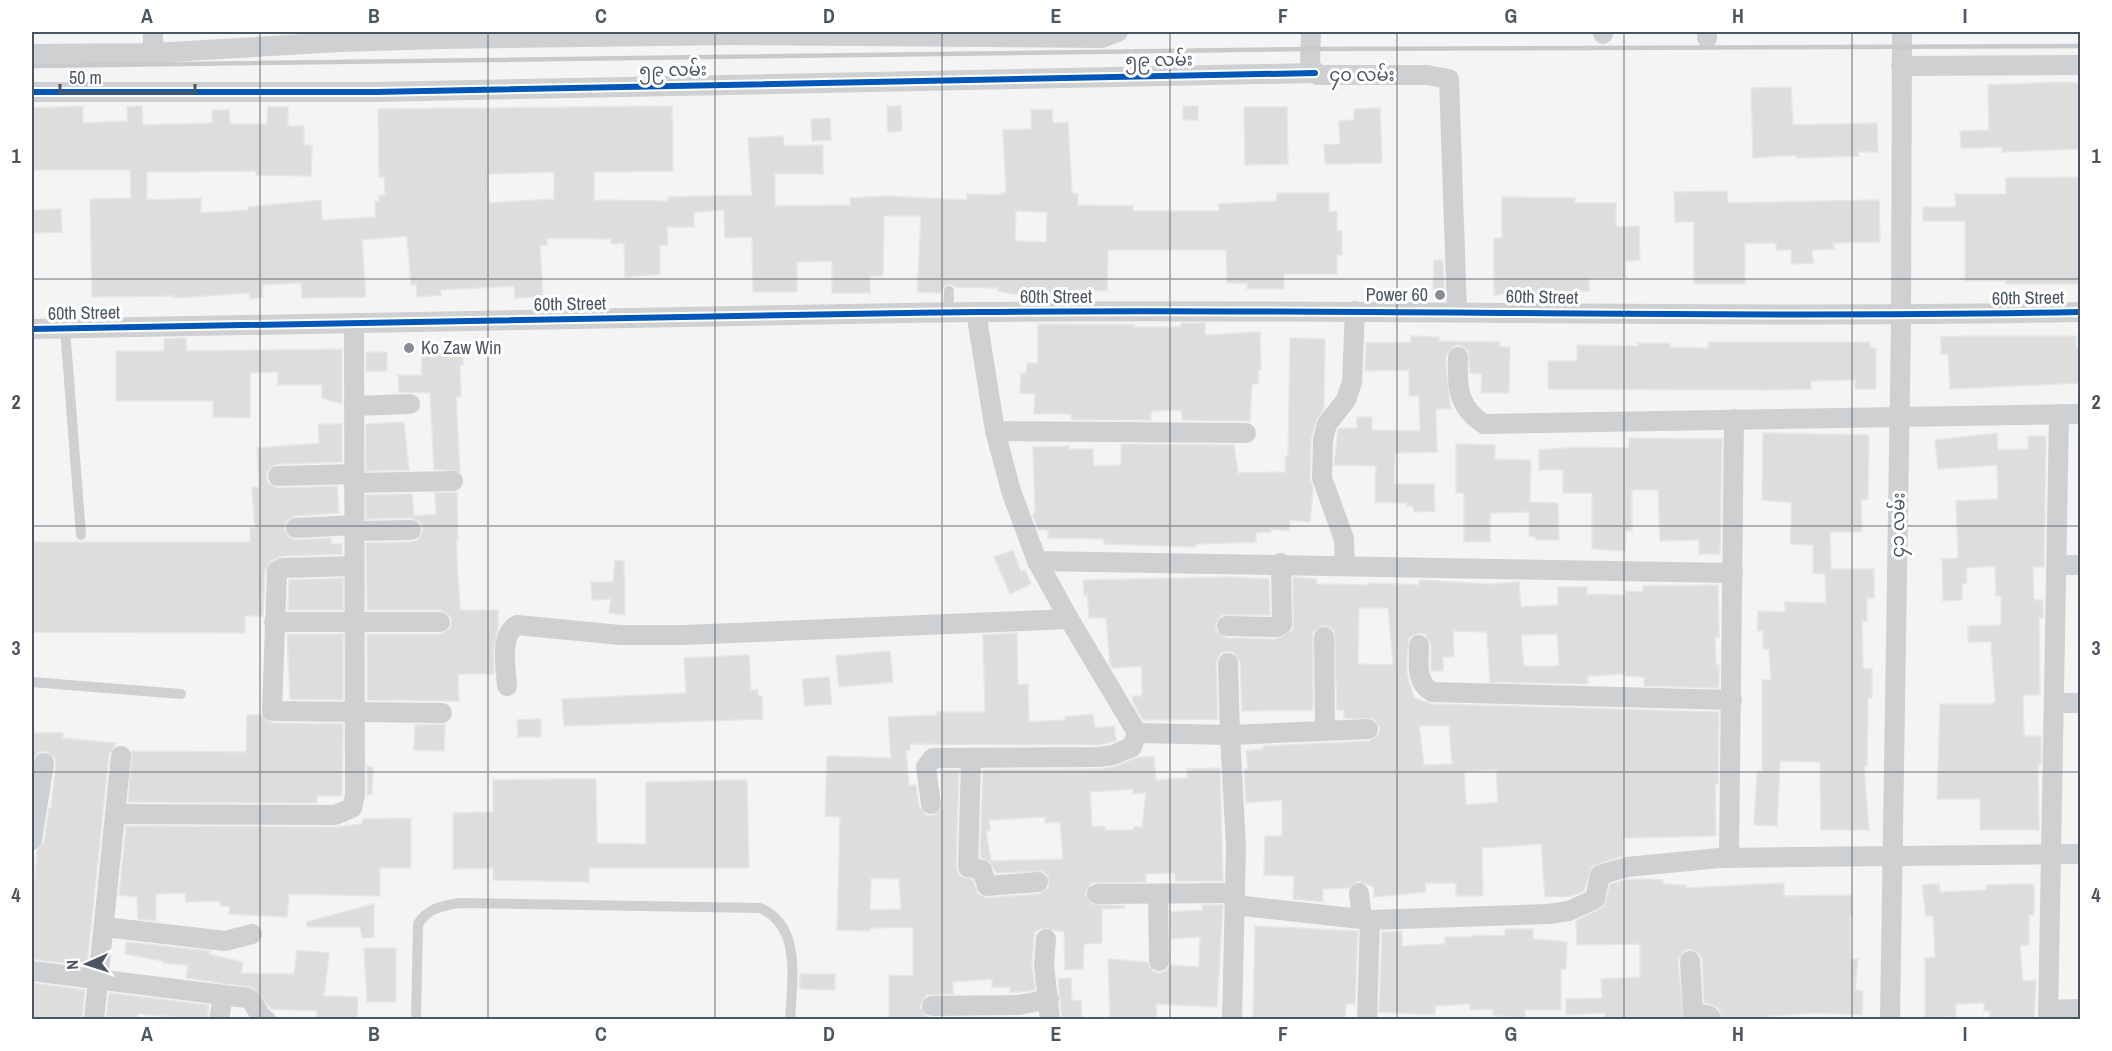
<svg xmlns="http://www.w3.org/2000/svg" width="2112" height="1051" font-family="'Archivo Narrow','Noto Sans Myanmar',sans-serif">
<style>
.building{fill:#ddddde;stroke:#e5e6e7;stroke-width:1.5;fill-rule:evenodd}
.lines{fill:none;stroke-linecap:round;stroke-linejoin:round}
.service{stroke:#ced0d2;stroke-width:10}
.minor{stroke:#ced0d2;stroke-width:20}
.rail{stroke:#c9cacc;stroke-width:4.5}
.cycleway-casing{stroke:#fff;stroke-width:10}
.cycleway{stroke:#0057b8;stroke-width:6}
.grid{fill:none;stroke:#4a5661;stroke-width:1.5;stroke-opacity:0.55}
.poi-dot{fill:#868d94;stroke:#fff;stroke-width:2}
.labels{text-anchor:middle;stroke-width:6;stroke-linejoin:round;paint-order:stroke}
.street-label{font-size:18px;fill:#4a5661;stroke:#fff}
.poi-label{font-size:18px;fill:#4a5661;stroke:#fff;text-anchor:end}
.neatline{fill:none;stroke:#4a5661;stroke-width:2}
.grid-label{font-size:20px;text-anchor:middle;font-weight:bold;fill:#4a5661}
</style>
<rect width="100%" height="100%" fill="#f4f4f4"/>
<g class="building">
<polygon points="2063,82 2080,83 2080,149 2002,152 2002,147 1961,148 1960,131 1989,130 1988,85"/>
<polygon points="1791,87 1793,125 1877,123 1878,152 1858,152 1859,156 1797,158 1796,155 1753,158 1751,88"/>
<path d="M83,106V123L128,121L127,107L142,106L143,125L212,123V110H229L230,124H267L268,107H288V126H304V145H312L311,176L256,175V171L147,172V200L201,198V213L249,210L248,207L321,200L322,220L376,217L375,201H379V196L385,195L384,177H379L378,109L672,106L673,171L594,172V200L668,201V197L752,195L748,138L783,136L784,146L823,145V174H775V206L850,205V198L885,196L967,200V194L1001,195V193H1006L1003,130L1032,129L1031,110L1052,109L1053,123L1068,122L1072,193L1078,194V205L1133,206V211H1219V204L1277,201V193H1329V212L1337,211V231H1342V255H1337V274H1284V289H1247V283H1227L1226,250H1108L1107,291L1076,290V295L1013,294L998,291V288L956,287L949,284L943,287L941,293L917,292L921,216H884L883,276H870V293H832V261L797,262V292H753L752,237L725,238L724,210L694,212V227H667L668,245H660V274L625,277L624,243L611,244V239L547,238V245H540L543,297L515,298L514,286L441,290V295L417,297L416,284L411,285L407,236L362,240L366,297L302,298L301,283L262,285L263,297L250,299L249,293L175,298V296L92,297L90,199L131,198L130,170H32V108ZM554,172V199L489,203L488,174ZM1016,211L1047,212L1046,242L1015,241Z"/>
<polygon points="887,106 901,106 902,131 888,132"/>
<rect x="1183" y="106" width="15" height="14"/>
<polygon points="1244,107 1287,107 1288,164 1245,165"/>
<polygon points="1380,108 1382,163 1325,164 1324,145 1340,144 1339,121 1354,120 1354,109"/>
<polygon points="830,118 831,140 812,141 811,119"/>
<polygon points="2080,177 2080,284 2006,284 2006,281 1965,281 1965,221 1923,221 1923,207 1956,207 1955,194 2006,194 2006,178"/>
<polygon points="1727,191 1728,203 1879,200 1880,242 1833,243 1834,249 1812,250 1813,263 1792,264 1791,250 1776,250 1776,243 1745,243 1745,284 1694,284 1694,222 1675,222 1674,192"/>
<polygon points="1502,197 1575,198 1575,203 1616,203 1616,227 1639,226 1640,260 1625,261 1626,278 1589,278 1589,291 1494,295 1494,238 1502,238"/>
<polygon points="61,209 62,232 32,233 32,210"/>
<polygon points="1434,260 1443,260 1444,289 1433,289"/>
<polygon points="1181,323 1205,323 1205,335 1260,332 1261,370 1258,370 1259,384 1252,384 1250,421 1182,420 1182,410 1151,411 1151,420 1071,420 1071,414 1034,414 1035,394 1020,393 1021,373 1026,373 1027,363 1038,363 1038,324 1134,325 1134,327 1181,327"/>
<polygon points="1411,336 1439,337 1439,341 1500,342 1500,347 1510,347 1509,393 1481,393 1482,374 1470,373 1468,351 1459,345 1452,347 1446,356 1446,367 1451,409 1436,409 1437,452 1395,453 1394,484 1434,484 1435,511 1414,512 1413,506 1407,506 1407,503 1375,502 1376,466 1334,465 1338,429 1357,428 1357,417 1372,417 1372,430 1420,431 1419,396 1409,396 1409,370 1365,371 1366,343 1411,342"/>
<polygon points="1971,336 2076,336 2076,347 2080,347 2080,383 1950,389 1948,354 1941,354 1941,337"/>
<polygon points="186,338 186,351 342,349 342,404 322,398 322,385 278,385 278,372 250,373 250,418 213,417 213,401 116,401 116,351 164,351 164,339"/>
<polygon points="1290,338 1325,339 1324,408 1316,421 1311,440 1310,478 1313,489 1310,522 1290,520 1289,531 1271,529 1271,532 1256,533 1256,542 1196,544 1196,547 1104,544 1103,539 1048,538 1048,530 1038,530 1033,516 1035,511 1033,447 1069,446 1069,449 1093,449 1094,466 1121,465 1121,444 1234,445 1238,473 1285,472 1285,457 1288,456"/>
<polygon points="1708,342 1870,342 1870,348 1876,348 1876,389 1855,389 1855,380 1811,381 1811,389 1771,390 1548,389 1548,361 1577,361 1577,345 1638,346 1638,343 1670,343 1670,347 1708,348"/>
<polygon points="463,347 463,365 460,365 461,397 456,397 460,472 434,469 430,393 399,392 398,375 422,375 421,348"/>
<rect x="366" y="352" width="21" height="19"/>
<polygon points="404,422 409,470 366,471 366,424"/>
<polygon points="318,424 342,424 342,462 277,464 268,470 266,477 268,483 278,488 337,486 339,513 295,516 286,522 284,529 290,538 296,540 331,538 331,544 342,544 342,554 283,556 271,561 265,571 263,616 245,616 245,633 32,632 32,542 250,542 250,528 255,528 252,488 259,487 257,448 319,443"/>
<polygon points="1763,433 1869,435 1868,499 1861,500 1862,532 1830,532 1831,569 1874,569 1874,598 1867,598 1867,621 1862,621 1863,669 1872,669 1872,698 1868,698 1867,766 1864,766 1869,830 1821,830 1820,762 1780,761 1777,826 1754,825 1757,772 1762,772 1762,680 1771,680 1769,649 1763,649 1763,631 1757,631 1758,611 1785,612 1785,602 1826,603 1825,574 1813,573 1813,545 1790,544 1792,503 1762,500"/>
<polygon points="1997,433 1998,450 2028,449 2028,436 2046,436 2044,567 2033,567 2034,600 2043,600 2043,618 2039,618 2040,695 2023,695 2024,736 2041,736 2041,765 2038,765 2039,830 1980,830 1980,799 1937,799 1940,704 1993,704 1995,701 1991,642 1968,642 1968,626 2001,625 2001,596 1996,596 1995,566 1966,568 1967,583 1962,584 1962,600 1943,601 1942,559 1958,558 1956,501 1998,499 1997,465 1938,469 1935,440"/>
<polygon points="1629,438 1722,439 1720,554 1699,554 1699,540 1660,541 1658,490 1632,490 1632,531 1626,531 1625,551 1592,549 1592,493 1563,493 1563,470 1539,470 1539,450 1578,447 1629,448"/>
<polygon points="1456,444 1495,445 1495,459 1531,460 1530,502 1558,503 1559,540 1536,540 1535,537 1529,536 1529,512 1490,513 1490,542 1464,542 1464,493 1456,493"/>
<polygon points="457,492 458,540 456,540 460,610 498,610 498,628 493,652 494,674 458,674 459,701 367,700 367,634 441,634 450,628 452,621 450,616 441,610 367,610 366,543 412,542 418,540 423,530 421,523 411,518 366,519 366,495 412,494 414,516 436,514 435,493"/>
<polygon points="1013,550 1021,572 1025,570 1031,584 1010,594 994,557"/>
<polygon points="615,560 624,561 625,615 609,613 611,599 592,600 591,582 613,582"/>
<path d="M1232,577L1269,579L1270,615H1222L1215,625L1217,632L1227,638L1276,639L1293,630V577L1317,579V584L1368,585V583L1419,585V580L1490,584L1519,582L1521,607L1558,605V587H1587V594L1625,595V591L1643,592V586L1718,585L1719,637H1715L1716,665H1719V688L1644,686V677L1625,676V674L1588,676V684L1490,682L1487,632L1453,631L1454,657H1443V671H1431V645L1425,634L1419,633L1409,638L1407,658V674L1414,698L1432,704L1719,712L1718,784H1715L1716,836L1623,838V856L1592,866L1584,891L1572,896L1545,897L1541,844L1482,848L1483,896H1456V883H1425L1426,892L1374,897V887L1358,881L1348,888L1323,889V902L1293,899L1294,876L1264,875L1265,836H1282V800L1246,803L1244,769H1248L1246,751L1264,749L1263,746L1369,741L1378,735L1380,728L1374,719L1344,718V710H1337L1334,630L1323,625L1313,632V710L1242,711L1240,662L1234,653L1227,651L1221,653L1216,662L1218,719L1143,720L1133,702L1132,696H1142V666L1112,668L1110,664L1106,618H1089L1087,594L1084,595L1083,580ZM1359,608H1388L1393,665L1358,664ZM1557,634L1559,666H1524L1521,635ZM1419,726H1449L1452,764L1424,765ZM1496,770L1498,802L1466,805L1464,772Z"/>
<polygon points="343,578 343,610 288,610 289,580"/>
<path d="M1017,633L1018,685L1028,684L1029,722L1066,720L1065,717L1093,714L1095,728L1114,726L1116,741L1098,745L910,744V750L906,751L909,785H916L919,806L926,815L933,816L942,808L941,770H959L956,867L960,876L973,880L978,894L987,898L1039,894L1049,887L1048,876L1043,871L996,873L990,862L980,857L983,770L1101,769L1117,766L1138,757H1154L1156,780L1187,778V769L1220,768L1223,881H1175V873L1146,874V882L1091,883L1085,894L1091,904L1125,906V908L1102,909V943L1084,944L1083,969L1065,970L1064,932L1041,928L1035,932L1034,938L1032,964L1035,990L1010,993V987H992V979L953,982V994L926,995L920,1007L927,1017L953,1020H889V975L913,976V927L870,928V931L837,930L840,817L825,816L827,756L891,758L888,717L937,715V712H985L983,635ZM1133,789V794L1146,793L1142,827H1134L1133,830H1105V826L1092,827L1090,792ZM1045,817V823L1060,822L1063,859L991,861L986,831H990L989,820ZM871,878L899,879L901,909L870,910Z"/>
<polygon points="287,634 343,634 343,700 290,699"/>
<polygon points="890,651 893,682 839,687 836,656"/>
<polygon points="749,655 751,690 758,690 758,696 762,696 763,719 564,726 562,699 686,693 684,658"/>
<polygon points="829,677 832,704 805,706 802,679"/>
<polygon points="247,715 261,715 272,723 343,724 342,796 317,796 317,803 128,802 132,751 246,752"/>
<polygon points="541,719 541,737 518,737 517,720"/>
<polygon points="445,724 444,751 414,750 415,725"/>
<polygon points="32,733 63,733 63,738 116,743 109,755 87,966 32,959 32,909 37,850 44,842 49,808 51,808 56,764 55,758 46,751 39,752 33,760"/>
<polygon points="367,766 373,767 372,795 367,795"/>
<polygon points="561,779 596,779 597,843 646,844 646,782 747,780 749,868 589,868 589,882 493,880 493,868 453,869 453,813 493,812 493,780"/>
<polygon points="411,818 411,868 380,868 380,896 289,894 287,917 229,914 230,906 220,906 220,901 186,902 185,893 156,894 156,921 138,919 137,897 119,895 126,826 335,827 362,824 363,819"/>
<polygon points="1629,879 1663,880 1663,884 1686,885 1686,888 1784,883 1784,896 1852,895 1852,916 1850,916 1851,959 1858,959 1855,990 1863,991 1862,1015 1817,1013 1768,1016 1768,1020 1724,1020 1718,1008 1704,1002 1702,960 1700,954 1690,949 1683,951 1678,961 1684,1020 1605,1020 1605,1013 1566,1015 1566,999 1602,998 1601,979 1640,977 1640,944 1577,945 1576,921 1604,907 1610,884"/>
<polygon points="1939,884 1940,892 1986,890 1986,885 2034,884 2034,915 2029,915 2029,945 2020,945 2023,981 2036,980 2034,1020 1990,1020 1990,1011 1984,1011 1984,1003 1956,1004 1956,1017 1925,1018 1925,958 1935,957 1933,916 1926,916 1922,885"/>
<polygon points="374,904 374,937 362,938 360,927 307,927 306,922"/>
<polygon points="1202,905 1223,905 1217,1007 1156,1004 1157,1017 1110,1020 1108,959 1147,962 1153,971 1159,973 1166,971 1170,965 1199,967 1200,937 1171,939 1170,912 1202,910"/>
<polygon points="1255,926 1358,931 1355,1004 1346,1004 1345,1020 1253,1020"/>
<polygon points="1505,929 1533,929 1533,939 1567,942 1566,969 1561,969 1561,1010 1525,1010 1526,1020 1493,1015 1493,1009 1470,1010 1470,1004 1435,1006 1435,1015 1379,1012 1382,932 1402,931 1402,946 1445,944 1445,937 1472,937 1472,935 1505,936"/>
<polygon points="126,942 210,951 209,954 243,962 241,973 294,974 297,950 329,953 324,996 358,997 357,1020 317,1020 317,1011 271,1009 253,988 186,978 188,965 163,963 163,961 125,954"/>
<polygon points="364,948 396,948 396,1002 367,1002"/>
<polygon points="800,974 835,974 835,990 800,989"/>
<polygon points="1071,978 1072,1001 1081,1000 1082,1020 1062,1020 1058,979"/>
<polygon points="32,983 85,990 82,1020 32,1020"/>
<polygon points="109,993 209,1005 207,1020 176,1020 176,1017 138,1014 137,1020 106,1020"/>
</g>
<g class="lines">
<g class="service">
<polyline points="948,313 949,291"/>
<polyline points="65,328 81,535"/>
<polyline points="32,682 181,694"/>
<path d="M416,1020L418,924C428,908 442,906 459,903L760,908C802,925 792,982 790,1020"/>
</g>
<g class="minor">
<polyline points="153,32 153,53"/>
<polyline points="1311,32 1310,66 1318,75 1427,75 1449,79 1457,311"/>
<polyline points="1707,32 1707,38"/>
<polyline points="1603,34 1603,32"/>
<polyline points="32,54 153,53 339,42 440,39 732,35 1102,38 1118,32"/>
<polyline points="1901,66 2080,65"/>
<polyline points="32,92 375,92 1315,73"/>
<polyline points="976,312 995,431 1011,491 1037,561 1733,573"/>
<path d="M32,329C347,324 663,315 979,312C1346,308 1713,319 2080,312"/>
<path d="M1458,357C1457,386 1457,407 1484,424L2080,414"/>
<polyline points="354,406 410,404"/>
<polyline points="995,431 1246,433"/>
<polyline points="278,476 354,474"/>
<polyline points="354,483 453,481"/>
<polyline points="296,528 354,525"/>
<polyline points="354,531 411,530"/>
<polyline points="1037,561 1069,619"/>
<polyline points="2057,565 2080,565"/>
<polyline points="354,566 283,568 277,571 272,711 442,713"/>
<polyline points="1345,566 1344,539 1322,478 1323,440 1327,424 1346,400 1352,382 1355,311"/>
<polyline points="274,622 440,622"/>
<polyline points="1227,626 1276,627 1282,624 1281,563"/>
<polyline points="1324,637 1325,731"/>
<path d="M1419,645C1419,663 1415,682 1432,692L1732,700"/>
<polyline points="1228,663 1230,735 1368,729"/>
<path d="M507,686C506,669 499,635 517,625L620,635H684L1069,619L1137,733L1230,735L1236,847L1232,1020"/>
<polyline points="2054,703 2080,703"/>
<polyline points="971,759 968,867 982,870 987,886 1038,882"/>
<polyline points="931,804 926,767 933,758 1099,757 1113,755 1132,747 1137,733"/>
<polyline points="115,814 335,815 352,808 355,795 354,323"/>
<polyline points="32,840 44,763"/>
<polyline points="1729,857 1734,419"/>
<polyline points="1359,893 1362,919"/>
<polyline points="1097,894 1235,893"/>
<polyline points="1158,894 1159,961"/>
<polyline points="1235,905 1370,920 1549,914 1569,911 1595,899 1600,875 1627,867 1719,858 2080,854"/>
<polyline points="105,927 225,941 252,934"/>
<polyline points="1046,939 1044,965 1050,1020"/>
<polyline points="1690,961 1693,1012 1709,1016 1712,1020"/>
<path d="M32,971L247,998C256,1002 256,1014 266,1020"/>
<polyline points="932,1006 1019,1005 1049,999"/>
<polyline points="2048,1010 2080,1009"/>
<polyline points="94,1020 121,756"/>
<polyline points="219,1020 223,996"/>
<polyline points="1367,1020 1370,920"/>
<polyline points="1890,1020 1901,324 1902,32"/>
<polyline points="2048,1020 2059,414"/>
</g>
<polyline class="rail" points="32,66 1310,49 2080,46"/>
<g class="cycleway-casing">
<g id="cycleway">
<polyline points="32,92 375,92 1315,73"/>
<path d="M32,329C347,324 663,315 979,312C1346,308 1713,319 2080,312"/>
</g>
</g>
<use href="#cycleway" class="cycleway"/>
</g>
<path class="grid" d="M260,32V1020M488,32V1020M715,32V1020M942,32V1020M1170,32V1020M1397,32V1020M1624,32V1020M1852,32V1020M32,279H2080M32,526H2080M32,772H2080"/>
<g class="poi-dot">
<circle cx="1440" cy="295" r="6"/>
<circle cx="409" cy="348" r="6"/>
</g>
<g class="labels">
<g class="street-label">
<text transform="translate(1159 60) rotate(-1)" y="6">၅၉ လမ်း</text>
<text transform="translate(673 70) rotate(-1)" y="6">၅၉ လမ်း</text>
<text x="1362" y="81">၄၀ လမ်း</text>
<text x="1056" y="303">60th Street</text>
<text transform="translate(1542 297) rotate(1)" y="6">60th Street</text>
<text transform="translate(2028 298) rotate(-1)" y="6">60th Street</text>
<text transform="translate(570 304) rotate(-1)" y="6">60th Street</text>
<text transform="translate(84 313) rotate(-1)" y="6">60th Street</text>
<text transform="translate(1898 525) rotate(-89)" y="6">၄၁ လမ်း</text>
</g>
<g class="poi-label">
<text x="1428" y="301">Power 60</text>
<text x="421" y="354" text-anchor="start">Ko Zaw Win</text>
</g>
</g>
<rect width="2112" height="1051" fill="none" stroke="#ffffff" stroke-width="66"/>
<g transform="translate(87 964) rotate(267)" stroke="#ffffff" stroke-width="4.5" paint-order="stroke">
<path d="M0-4.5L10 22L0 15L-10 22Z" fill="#4a5661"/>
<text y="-9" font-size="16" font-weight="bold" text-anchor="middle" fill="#4a5661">N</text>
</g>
<path d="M60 84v9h135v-9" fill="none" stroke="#4a5661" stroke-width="3"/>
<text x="69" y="84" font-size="18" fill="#4a5661" stroke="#ffffff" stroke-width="4.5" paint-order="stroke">50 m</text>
<rect x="33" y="33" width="2046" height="985" class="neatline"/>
<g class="grid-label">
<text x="147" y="23">A</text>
<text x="374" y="23">B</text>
<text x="601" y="23">C</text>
<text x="829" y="23">D</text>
<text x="1056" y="23">E</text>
<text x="1283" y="23">F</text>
<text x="1511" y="23">G</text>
<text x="1738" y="23">H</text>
<text x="1965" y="23">I</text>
<text x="16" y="163">1</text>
<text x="2096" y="163">1</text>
<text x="16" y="409">2</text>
<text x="2096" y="409">2</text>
<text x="16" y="655">3</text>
<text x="2096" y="655">3</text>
<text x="16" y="902">4</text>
<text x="2096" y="902">4</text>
<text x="147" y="1041">A</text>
<text x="374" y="1041">B</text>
<text x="601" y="1041">C</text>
<text x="829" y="1041">D</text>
<text x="1056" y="1041">E</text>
<text x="1283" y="1041">F</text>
<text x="1511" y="1041">G</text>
<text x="1738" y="1041">H</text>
<text x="1965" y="1041">I</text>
</g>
</svg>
